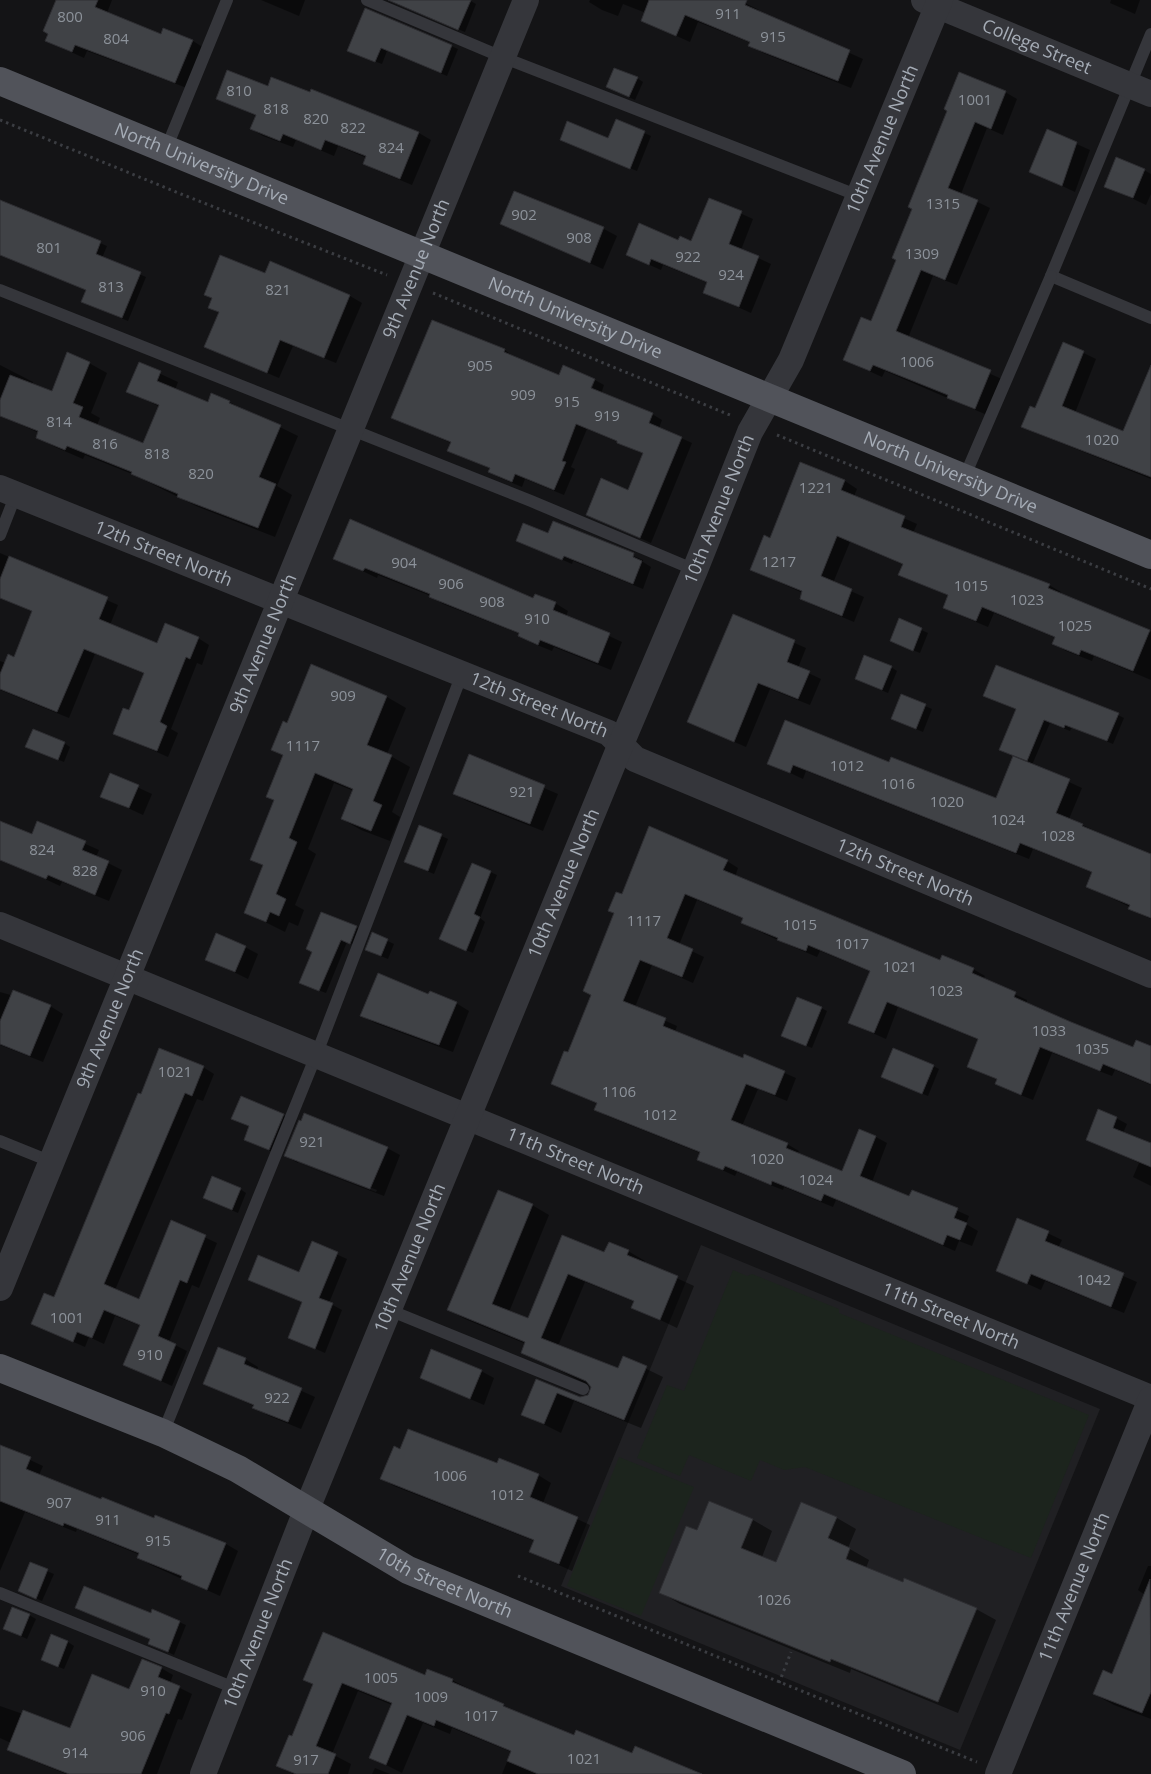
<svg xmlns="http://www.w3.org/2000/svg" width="1151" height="1774" font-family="'Open Sans',sans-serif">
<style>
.built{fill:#202023}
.green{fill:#1c241d}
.shadow{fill:#0007}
.building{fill:#404246;stroke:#2e2e32}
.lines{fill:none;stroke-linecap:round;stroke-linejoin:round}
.path{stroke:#3b3d42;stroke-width:3;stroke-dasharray:2.5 4;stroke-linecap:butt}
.lane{stroke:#35363b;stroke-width:12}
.street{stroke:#35363b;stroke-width:26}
.primary{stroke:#51535a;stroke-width:28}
.labels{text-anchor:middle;stroke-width:4;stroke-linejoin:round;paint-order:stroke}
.number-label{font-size:15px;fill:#8c929a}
.street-label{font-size:18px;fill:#a5acb6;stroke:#0f0f11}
</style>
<rect width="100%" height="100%" fill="#141416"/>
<polygon class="built" points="701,1245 1100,1409 960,1750 561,1586"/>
<g class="green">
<polygon points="733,1270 747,1276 752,1274 839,1309 839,1313 1089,1415 1031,1558 805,1467 784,1470 760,1460 751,1481 689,1455 680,1476 637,1458 667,1385 684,1391"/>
<polygon points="619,1457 694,1487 641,1616 567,1586"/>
</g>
<g class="shadow">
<polygon points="57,0 112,0 107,13 162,35 193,41 204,48 187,88 87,51 84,58 47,41"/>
<polygon points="261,0 305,0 299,16"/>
<polygon points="394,0 469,0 476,4 465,32 399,5"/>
<polygon points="590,0 739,0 759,10 758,12 863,59 851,88 763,53 750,45 751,43 698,22 690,42 643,21 646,13 623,4 618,16 602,10 589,2"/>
<polygon points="1111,0 1140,0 1135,14 1110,3"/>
<polygon points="381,32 451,46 458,49 447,76 387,51 382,64 355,54"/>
<polygon points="637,78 643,82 635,100 607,87"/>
<polygon points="268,87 419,133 431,140 412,185 376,170 364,163 367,158 338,146 334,156 296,140 293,147 263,136 251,129 256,116 217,98"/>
<polygon points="1005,92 1017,99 1003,135 987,128 961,194 990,208 957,285 933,276 908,338 1002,379 987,415 885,371 882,377 845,360 872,323 898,260 948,111"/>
<polygon points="617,121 651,136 637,171 561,140 609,139"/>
<polygon points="1048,131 1090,150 1075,192 1030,171"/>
<polygon points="1144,170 1151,174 1151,194 1146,205 1106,186"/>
<polygon points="514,193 604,229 617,236 603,269 502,224"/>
<polygon points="709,199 753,219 741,250 771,264 751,313 704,292 708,283 663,265 661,270 627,255 679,241 692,242"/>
<polygon points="0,201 100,243 107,246 102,258 146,277 128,321 89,305 88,290 0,254"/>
<polygon points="266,274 350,296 362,303 336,363 293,346 279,378 206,347 220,313 210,307 213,299 205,294"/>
<polygon points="433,321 505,350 514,357 590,395 595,380 604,385 601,394 652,414 662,420 659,428 692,443 651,543 587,515 629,492 644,454 618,442 587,429 571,467 575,469 564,495 525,479 522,487 500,478 490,472 491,469 449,450 451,443 392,418"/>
<polygon points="1063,343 1096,359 1075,413 1124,433 1151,433 1151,479 1036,433 1023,426 1035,409"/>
<polygon points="89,363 107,373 91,413 100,418 97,425 144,445 160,407 128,391 139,364 178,382 175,390 208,404 229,402 298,436 277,486 292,495 275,537 196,506 132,474 85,455 83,459 55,447 37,437 39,433 0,415 0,365 33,382 32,385 52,393"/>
<polygon points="801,464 845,481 857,489 854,496 917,524 913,533 1049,585 1061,592 1061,594 1151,632 1151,680 1094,656 1092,661 1066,651 1054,644 1056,638 994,613 988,627 957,614 945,607 949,596 900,574 904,565 850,542 833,583 864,597 854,622 813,605 801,598 803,593 751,570 770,539"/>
<polygon points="554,522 643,560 643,562 651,567 643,589 573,561 572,564 517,540 549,534"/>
<polygon points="0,553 118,605 110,625 158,645 198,638 209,645 202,665 197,663 171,729 178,733 168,757 114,733 130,712 145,674 95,654 69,718 0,690 0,661 6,663 14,658 33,612 0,597"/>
<polygon points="335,558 555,603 568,611 566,616 622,642 611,670 554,647 552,651 532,643 520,634 443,604 431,596 378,575 377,578"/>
<polygon points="733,616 806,648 798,668 821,679 810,705 770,689 746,747 688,722"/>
<polygon points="900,620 928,633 920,653 897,644"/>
<polygon points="312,666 387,697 406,708 387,754 410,767 392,812 400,817 390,841 361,830 342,819 354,791 334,783 308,849 316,854 295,905 304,910 298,926 289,922 285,932 245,912 264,866 252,859 276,801 284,756 273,749 288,725"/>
<polygon points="891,667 897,671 888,693 856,679"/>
<polygon points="902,696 932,709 923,732 899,722"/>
<polygon points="991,699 1118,715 1124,718 1113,744 1072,727 1070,731 1050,723 1032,765 1082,788 1069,819 1151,856 1151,919 1130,909 1130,907 1088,887 1093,873 1033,849 1029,859 806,771 803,779 769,763 890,764 997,799 1015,756 1017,710"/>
<polygon points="64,743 70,747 64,762 33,750"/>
<polygon points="470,756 558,794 543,831 467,801 454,793"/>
<polygon points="111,775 152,794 143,815 102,796"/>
<polygon points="0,822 33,835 38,823 99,850 96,857 122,870 109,901 62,882 60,886 0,858"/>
<polygon points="420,826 448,839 434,874 412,865"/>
<polygon points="727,861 738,868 735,877 941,962 973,969 985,976 983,979 1027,1000 1026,1004 1134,1049 1151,1047 1151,1085 1115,1070 1112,1076 1052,1053 1033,1100 1008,1090 996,1084 998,1080 968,1067 979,1040 898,1007 886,1039 850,1023 871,972 820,951 817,957 791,946 754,929 743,922 744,919 697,900 679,945 704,957 693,983 652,965 635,1007 677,1026 675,1032 744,1060 745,1056 796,1078 787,1101 758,1089 742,1126 787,1144 799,1151 797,1154 843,1173 860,1130 876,1137 887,1143 872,1182 910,1198 913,1191 969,1216 966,1224 978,1231 972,1246 959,1241 955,1251 836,1200 833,1207 784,1187 783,1190 737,1172 735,1176 698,1159 700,1153 607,1116 595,1109 598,1104 552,1084 568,1054 592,996 622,896"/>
<polygon points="472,864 497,875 480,918 485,922 473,953 440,939"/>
<polygon points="356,927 362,931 357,946 347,942 326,993 307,986 313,952"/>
<polygon points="373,934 394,944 388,959 373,953"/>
<polygon points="245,947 258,954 248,979 207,959"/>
<polygon points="0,992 50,1006 63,1014 43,1062 0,1045"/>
<polygon points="429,995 456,1003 469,1011 453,1052 375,1023 362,1016"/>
<polygon points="821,1008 827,1011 812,1048 789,1039"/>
<polygon points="933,1066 939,1069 928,1096 889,1080"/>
<polygon points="203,1067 214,1074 203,1101 197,1099 115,1290 140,1300 172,1222 217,1243 199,1288 192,1285 169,1342 187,1351 172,1386 125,1365 141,1326 115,1316 104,1344 89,1337 85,1347 32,1324 55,1299 141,1096"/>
<polygon points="283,1115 289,1118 275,1153 245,1139 250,1127 239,1122"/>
<polygon points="1116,1118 1127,1124 1123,1133 1151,1144 1151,1186 1133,1177 1139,1163 1087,1139"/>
<polygon points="387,1148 400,1155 384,1196 298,1163 376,1192 377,1190 298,1160 298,1163 285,1156"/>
<polygon points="240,1189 246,1193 238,1213 204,1198"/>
<polygon points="532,1205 549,1215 509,1312 529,1320 562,1236 605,1253 628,1251 645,1261 644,1263 694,1286 677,1328 633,1307 635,1302 585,1282 558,1346 619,1370 624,1358 663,1377 641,1428 574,1401 561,1433 523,1414 537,1380 580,1398 589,1396 592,1387 523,1352 526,1344 465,1319 449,1310"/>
<polygon points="1018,1219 1062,1240 1058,1248 1137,1282 1124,1313 1045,1281 1041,1290 997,1270"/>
<polygon points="312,1243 347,1259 329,1303 342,1310 325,1353 289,1337 303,1303 250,1279 300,1274"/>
<polygon points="245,1359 258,1367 257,1371 315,1397 301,1429 267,1415 254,1406 205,1384"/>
<polygon points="481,1371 494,1378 484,1405 421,1378"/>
<polygon points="0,1446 43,1466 39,1475 154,1520 226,1544 238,1551 220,1596 151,1565 139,1558 140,1555 77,1529 76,1532 25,1512 0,1571"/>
<polygon points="401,1450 498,1464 538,1475 551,1483 543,1503 590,1525 572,1571 530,1552 534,1541 394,1486 382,1479"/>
<polygon points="710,1502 753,1520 772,1531 762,1557 777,1564 837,1518 856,1529 848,1548 869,1560 866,1568 976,1609 996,1620 958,1713 851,1669 850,1673 680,1604 660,1592 698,1532"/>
<polygon points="30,1564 54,1574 42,1601 19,1591"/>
<polygon points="1148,1566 1151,1566 1151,1719 1114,1705 1094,1694 1113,1675 1145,1595 1138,1590"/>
<polygon points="77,1608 151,1614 153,1611 186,1625 174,1655 149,1643 151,1639"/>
<polygon points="29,1615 36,1619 27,1639 4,1628"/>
<polygon points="68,1642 74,1646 64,1669 48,1663"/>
<polygon points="161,1668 173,1675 170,1683 192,1694 182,1720 178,1719 157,1774 66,1774 21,1756 8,1749 11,1743 0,1738 0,1706 69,1730"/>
<polygon points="426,1676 452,1680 519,1714 575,1737 701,1774 502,1774 511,1752 452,1728 450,1734 423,1723 402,1773 370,1757 392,1705 358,1691 332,1754 351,1764 348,1774 293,1774 278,1765 293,1738 314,1685 305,1680"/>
<polygon points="375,1768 390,1774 372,1774"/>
</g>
<g class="building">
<polygon points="56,0 98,0 95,7 161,34 163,28 193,40 175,83 75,45 72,52 45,41 48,34 43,31"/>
<polygon points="388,0 471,0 458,30"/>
<polygon points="649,0 747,0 745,5 850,50 838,81 748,46 750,42 685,15 676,36 641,21"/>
<polygon points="365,8 452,45 441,73 381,48 375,62 347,51"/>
<polygon points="614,68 638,77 629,97 606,87"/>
<polygon points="227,70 268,86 271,77 310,92 311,89 419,132 400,179 363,164 366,156 325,140 321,150 283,134 280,141 250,129 256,115 216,99"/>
<polygon points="959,72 1006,91 991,129 975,122 948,188 978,200 945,280 921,270 896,331 991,370 975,409 947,398 948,395 873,365 870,371 843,360 861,317 871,321 896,260 892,258 912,209 908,207 947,111 944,109"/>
<polygon points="616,119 645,131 630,169 560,140 567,121 608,138"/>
<polygon points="1047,129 1077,142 1062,186 1029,172"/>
<polygon points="1116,157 1145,169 1133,198 1104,187"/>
<polygon points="514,191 604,227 590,263 500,224"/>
<polygon points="709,198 742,211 729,244 759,256 739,307 703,293 707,282 651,259 649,265 626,255 639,223 678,240 680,236 691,241"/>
<polygon points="0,200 101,241 96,254 141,272 122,318 81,302 86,290 0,255"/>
<polygon points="220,255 265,273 270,261 350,295 324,358 280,340 267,373 204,347 219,312 208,308 212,298 204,295"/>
<polygon points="432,320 505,349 504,352 559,375 563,365 595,379 591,388 653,413 649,423 682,437 640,538 586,515 601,478 628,490 643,453 617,443 617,441 576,424 562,461 566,462 554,490 515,474 512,482 488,472 490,468 447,451 451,442 391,418"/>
<polygon points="1063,342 1084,351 1062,406 1123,431 1151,365 1151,477 1021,427 1030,406 1035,408"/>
<polygon points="67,352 90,362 73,403 83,407 79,417 143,443 159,405 126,392 139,362 161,371 157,381 208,402 211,393 230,401 229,403 281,425 259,477 276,484 258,528 177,497 178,494 131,474 132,472 67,446 65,450 36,438 38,431 0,416 0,400 10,375 52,391"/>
<polygon points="800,462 845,480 841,490 905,516 901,527 1050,584 1048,588 1150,630 1133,671 1081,650 1079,655 1052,644 1055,637 982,607 976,621 943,608 948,595 898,575 903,564 837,536 821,576 852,589 842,616 800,599 802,591 750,570 764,535 770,538"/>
<polygon points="350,519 533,598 535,594 556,602 553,610 610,633 598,663 540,640 538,645 518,636 519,633 429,597 430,594 365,568 363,571 333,559"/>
<polygon points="553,521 634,553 633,557 642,561 633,584 564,556 562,560 516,541 523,523 548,533"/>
<polygon points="9,556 108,597 99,619 157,643 165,623 199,637 190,659 186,657 160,722 167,726 157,751 113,734 123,708 129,710 144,673 84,649 57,712 0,689 0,674 8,654 14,657 32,611 0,598 0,579"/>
<polygon points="733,614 795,640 787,662 810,671 798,699 758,683 734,742 687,722"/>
<polygon points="899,618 922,628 913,651 890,641"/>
<polygon points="864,655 892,666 882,690 855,679"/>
<polygon points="311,664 387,696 367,745 392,755 373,801 382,805 371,831 341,819 353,789 315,773 289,838 297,842 276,894 286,899 279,916 270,912 266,922 244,913 263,865 250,860 274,800 266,797 283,755 271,750 283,721 287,723"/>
<polygon points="996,665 1119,713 1107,741 1065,725 1064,728 1044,720 1027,761 999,750 1016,709 983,696"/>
<polygon points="901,694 926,704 916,729 891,719"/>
<polygon points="785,720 889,762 891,757 996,798 1013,756 1070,779 1056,813 1083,824 1082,826 1151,854 1151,918 1128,909 1130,905 1086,887 1092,872 1020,843 1016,853 793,765 790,773 767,764"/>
<polygon points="33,729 65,742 58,760 25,747"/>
<polygon points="469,754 545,785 530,824 453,794"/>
<polygon points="110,773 139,785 129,808 100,797"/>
<polygon points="0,821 32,834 37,821 86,841 82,850 109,861 95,895 48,875 46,879 0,860"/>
<polygon points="419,825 442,834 428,871 404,862"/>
<polygon points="649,826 728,860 723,870 940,960 942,955 974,968 972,973 1016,992 1014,997 1071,1022 1133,1047 1136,1040 1151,1046 1151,1084 1103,1064 1100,1071 1040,1047 1021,1095 995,1084 997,1079 967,1067 978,1039 887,1002 874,1033 848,1023 870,971 808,945 806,951 777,940 778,938 741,923 743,918 685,894 667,938 693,949 682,977 640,960 623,1001 666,1018 663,1026 743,1058 744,1054 785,1071 775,1095 746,1084 731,1120 788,1143 786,1148 842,1171 859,1129 876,1136 860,1176 909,1196 912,1190 958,1208 954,1218 967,1223 960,1240 947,1235 943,1245 824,1194 821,1201 772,1181 771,1185 725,1166 723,1170 697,1160 700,1152 594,1110 597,1103 551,1084 564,1051 568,1052 591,995 583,991 614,913 608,911 616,892 622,894"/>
<polygon points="472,863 491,871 474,914 480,917 466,951 439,939"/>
<polygon points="321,912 357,926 350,944 341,940 319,991 299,983 312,952 306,949"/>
<polygon points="372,932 388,939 381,956 365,950"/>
<polygon points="216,933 246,946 235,972 205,960"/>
<polygon points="378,973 428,994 430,991 457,1002 439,1045 360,1016"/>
<polygon points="13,990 51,1005 30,1056 0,1044 0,1021"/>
<polygon points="797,997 822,1007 806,1046 781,1036"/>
<polygon points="159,1048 204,1066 192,1096 185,1093 104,1284 139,1299 171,1220 206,1235 187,1283 180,1280 158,1336 176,1344 161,1381 123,1365 140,1325 104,1310 92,1338 77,1332 73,1342 31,1324 44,1293 54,1297 138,1093 141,1094"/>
<polygon points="893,1048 934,1065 922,1094 881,1077"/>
<polygon points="241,1096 284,1114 269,1150 244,1140 249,1126 231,1119"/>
<polygon points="1098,1109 1117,1117 1113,1128 1151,1143 1151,1167 1086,1140"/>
<polygon points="304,1113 388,1147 370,1189 284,1156 299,1120 301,1121"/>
<polygon points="212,1176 241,1188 232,1210 203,1198"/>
<polygon points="498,1190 533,1204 492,1304 528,1318 562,1235 604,1252 609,1242 629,1250 627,1255 678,1276 660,1320 631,1308 634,1301 568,1274 541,1338 618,1368 623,1356 647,1366 624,1420 557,1393 544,1424 521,1415 536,1379 580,1397 588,1395 591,1387 586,1381 521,1353 525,1342 447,1310"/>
<polygon points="1017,1218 1049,1231 1045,1241 1124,1273 1111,1307 1031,1274 1027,1284 996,1271"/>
<polygon points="312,1241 338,1252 319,1298 333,1303 315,1349 288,1338 302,1302 248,1280 258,1255 299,1272"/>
<polygon points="218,1347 246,1358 244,1364 302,1388 288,1422 252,1408 254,1405 203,1384"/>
<polygon points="431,1349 482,1370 470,1399 420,1378"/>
<polygon points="408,1429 497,1463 499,1458 539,1474 530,1497 578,1517 559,1564 529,1552 534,1540 380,1479 394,1446 400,1449"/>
<polygon points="0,1445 31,1457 26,1469 101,1499 102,1497 154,1518 155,1515 226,1543 207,1590 181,1579 182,1576 137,1558 139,1553 64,1523 63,1526 0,1501"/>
<polygon points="709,1501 753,1519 741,1548 776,1562 801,1502 837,1517 828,1538 850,1548 846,1559 903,1582 904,1578 977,1608 938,1702 831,1659 830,1662 659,1593 686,1526 697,1530"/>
<polygon points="30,1562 48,1569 36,1599 18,1591"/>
<polygon points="1150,1579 1151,1692 1142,1713 1093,1694 1103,1670 1112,1674"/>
<polygon points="84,1586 151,1613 152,1609 180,1621 168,1652 148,1644 150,1639 75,1608"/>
<polygon points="12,1607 30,1614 21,1636 3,1629"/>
<polygon points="323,1632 425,1675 427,1669 453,1679 452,1682 504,1704 503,1706 574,1735 576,1730 632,1753 635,1746 702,1774 538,1774 507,1761 511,1751 436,1720 434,1726 407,1715 386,1765 369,1758 392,1703 342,1683 316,1746 336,1754 328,1774 296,1774 276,1766 289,1735 292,1736 313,1684 303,1680"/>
<polygon points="51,1634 68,1641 58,1667 41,1660"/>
<polygon points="142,1659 162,1667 158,1677 180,1686 169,1714 166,1713 141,1774 69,1774 7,1750 23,1710 70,1728 92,1674 129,1689"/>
</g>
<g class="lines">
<g class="path">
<polyline points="0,120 181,194 387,275"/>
<polyline points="433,293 730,415"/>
<polyline points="777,435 1151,589"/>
<polyline points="518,1576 977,1762"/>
<polyline points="779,1683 791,1652"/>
</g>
<g class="lane">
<polyline points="367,0 502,57 859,196"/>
<polyline points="1151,34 1051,276 1151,318"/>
<polyline points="166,149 227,0"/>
<polyline points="0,290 531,501 695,570"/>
<polyline points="964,478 1051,276"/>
<polyline points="0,535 16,494"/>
<polyline points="0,1141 52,1162"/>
<polyline points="389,1310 583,1389"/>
<polyline points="163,1433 317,1053 462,674"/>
<polyline points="0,1593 237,1689"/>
</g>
<g class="street">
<path id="s1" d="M924,0L1151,94"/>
<path id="s2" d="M0,488L609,733L635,759L1151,975"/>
<path id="s3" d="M0,925C384,1081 767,1241 1151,1398"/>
<path id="s4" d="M0,1288L526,0"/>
<path id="s5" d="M203,1774L306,1511L621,744L695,570L750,432L791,360L940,0"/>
<path id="s6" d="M998,1774L1151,1399"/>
</g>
<g class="primary">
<path id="s7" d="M0,81L1151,555"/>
<path id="s8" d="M0,1368L163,1433L238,1469L408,1570L902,1774"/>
</g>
</g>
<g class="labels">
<g class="number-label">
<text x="728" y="19">911</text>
<text x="70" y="22">800</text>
<text x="773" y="42">915</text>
<text x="116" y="44">804</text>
<text x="239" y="96">810</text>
<text x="975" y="105">1001</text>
<text x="276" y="114">818</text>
<text x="316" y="124">820</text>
<text x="353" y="133">822</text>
<text x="391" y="153">824</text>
<text x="943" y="209">1315</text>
<text x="524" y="220">902</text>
<text x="579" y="243">908</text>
<text x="49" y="253">801</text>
<text x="922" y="259">1309</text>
<text x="688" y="262">922</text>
<text x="731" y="280">924</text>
<text x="111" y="292">813</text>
<text x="278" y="295">821</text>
<text x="917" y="367">1006</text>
<text x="480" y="371">905</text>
<text x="523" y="400">909</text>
<text x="567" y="407">915</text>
<text x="607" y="421">919</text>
<text x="59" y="427">814</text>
<text x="1102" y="445">1020</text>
<text x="105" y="449">816</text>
<text x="157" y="459">818</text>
<text x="201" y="479">820</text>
<text x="816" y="493">1221</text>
<text x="779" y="567">1217</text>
<text x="404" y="568">904</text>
<text x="451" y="589">906</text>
<text x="971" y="591">1015</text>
<text x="1027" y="605">1023</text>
<text x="492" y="607">908</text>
<text x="537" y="624">910</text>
<text x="1075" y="631">1025</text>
<text x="343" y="701">909</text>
<text x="303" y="751">1117</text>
<text x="847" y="771">1012</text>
<text x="898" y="789">1016</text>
<text x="522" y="797">921</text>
<text x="947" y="807">1020</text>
<text x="1008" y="825">1024</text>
<text x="1058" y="841">1028</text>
<text x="42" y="855">824</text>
<text x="85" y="876">828</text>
<text x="644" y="926">1117</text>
<text x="800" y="930">1015</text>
<text x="852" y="949">1017</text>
<text x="900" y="972">1021</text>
<text x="946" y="996">1023</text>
<text x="1049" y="1036">1033</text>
<text x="1092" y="1054">1035</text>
<text x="175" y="1077">1021</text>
<text x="619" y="1097">1106</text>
<text x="660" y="1120">1012</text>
<text x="312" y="1147">921</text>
<text x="767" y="1164">1020</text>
<text x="816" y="1185">1024</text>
<text x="1094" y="1285">1042</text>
<text x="67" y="1323">1001</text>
<text x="150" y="1360">910</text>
<text x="277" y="1403">922</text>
<text x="450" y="1481">1006</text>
<text x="507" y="1500">1012</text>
<text x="59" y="1508">907</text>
<text x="108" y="1525">911</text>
<text x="158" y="1546">915</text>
<text x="774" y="1605">1026</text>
<text x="381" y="1683">1005</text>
<text x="153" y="1696">910</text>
<text x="431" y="1702">1009</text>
<text x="481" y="1721">1017</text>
<text x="133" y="1741">906</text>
<text x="75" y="1758">914</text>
<text x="584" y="1764">1021</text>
<text x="306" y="1765">917</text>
</g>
<g class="street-label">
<text dy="6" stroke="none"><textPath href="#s1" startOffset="122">College Street</textPath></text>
<text dy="6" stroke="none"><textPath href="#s5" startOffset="1771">10th Avenue North</textPath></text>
<text dy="6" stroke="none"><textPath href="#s7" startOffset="218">North University Drive</textPath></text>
<text dy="6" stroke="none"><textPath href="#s4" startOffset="1101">9th Avenue North</textPath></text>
<text dy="6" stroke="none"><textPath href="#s7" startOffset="622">North University Drive</textPath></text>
<text dy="6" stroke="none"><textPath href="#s7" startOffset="1028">North University Drive</textPath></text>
<text dy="6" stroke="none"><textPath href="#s5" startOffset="1366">10th Avenue North</textPath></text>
<text dy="6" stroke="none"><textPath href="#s2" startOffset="176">12th Street North</textPath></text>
<text dy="6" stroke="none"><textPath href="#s4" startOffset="696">9th Avenue North</textPath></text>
<text dy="6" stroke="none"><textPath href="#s2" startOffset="581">12th Street North</textPath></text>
<text dy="6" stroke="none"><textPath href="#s2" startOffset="986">12th Street North</textPath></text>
<text dy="6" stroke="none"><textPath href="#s5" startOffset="961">10th Avenue North</textPath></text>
<text dy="6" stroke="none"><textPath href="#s4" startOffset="291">9th Avenue North</textPath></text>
<text dy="6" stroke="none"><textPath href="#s3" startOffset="622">11th Street North</textPath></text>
<text dy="6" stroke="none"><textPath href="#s5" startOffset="556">10th Avenue North</textPath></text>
<text dy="6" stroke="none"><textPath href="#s3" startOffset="1028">11th Street North</textPath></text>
<text dy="6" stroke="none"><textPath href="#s8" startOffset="495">10th Street North</textPath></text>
<text dy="6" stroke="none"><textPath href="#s6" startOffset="202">11th Avenue North</textPath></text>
<text dy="6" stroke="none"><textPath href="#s5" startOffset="151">10th Avenue North</textPath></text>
</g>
</g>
</svg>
